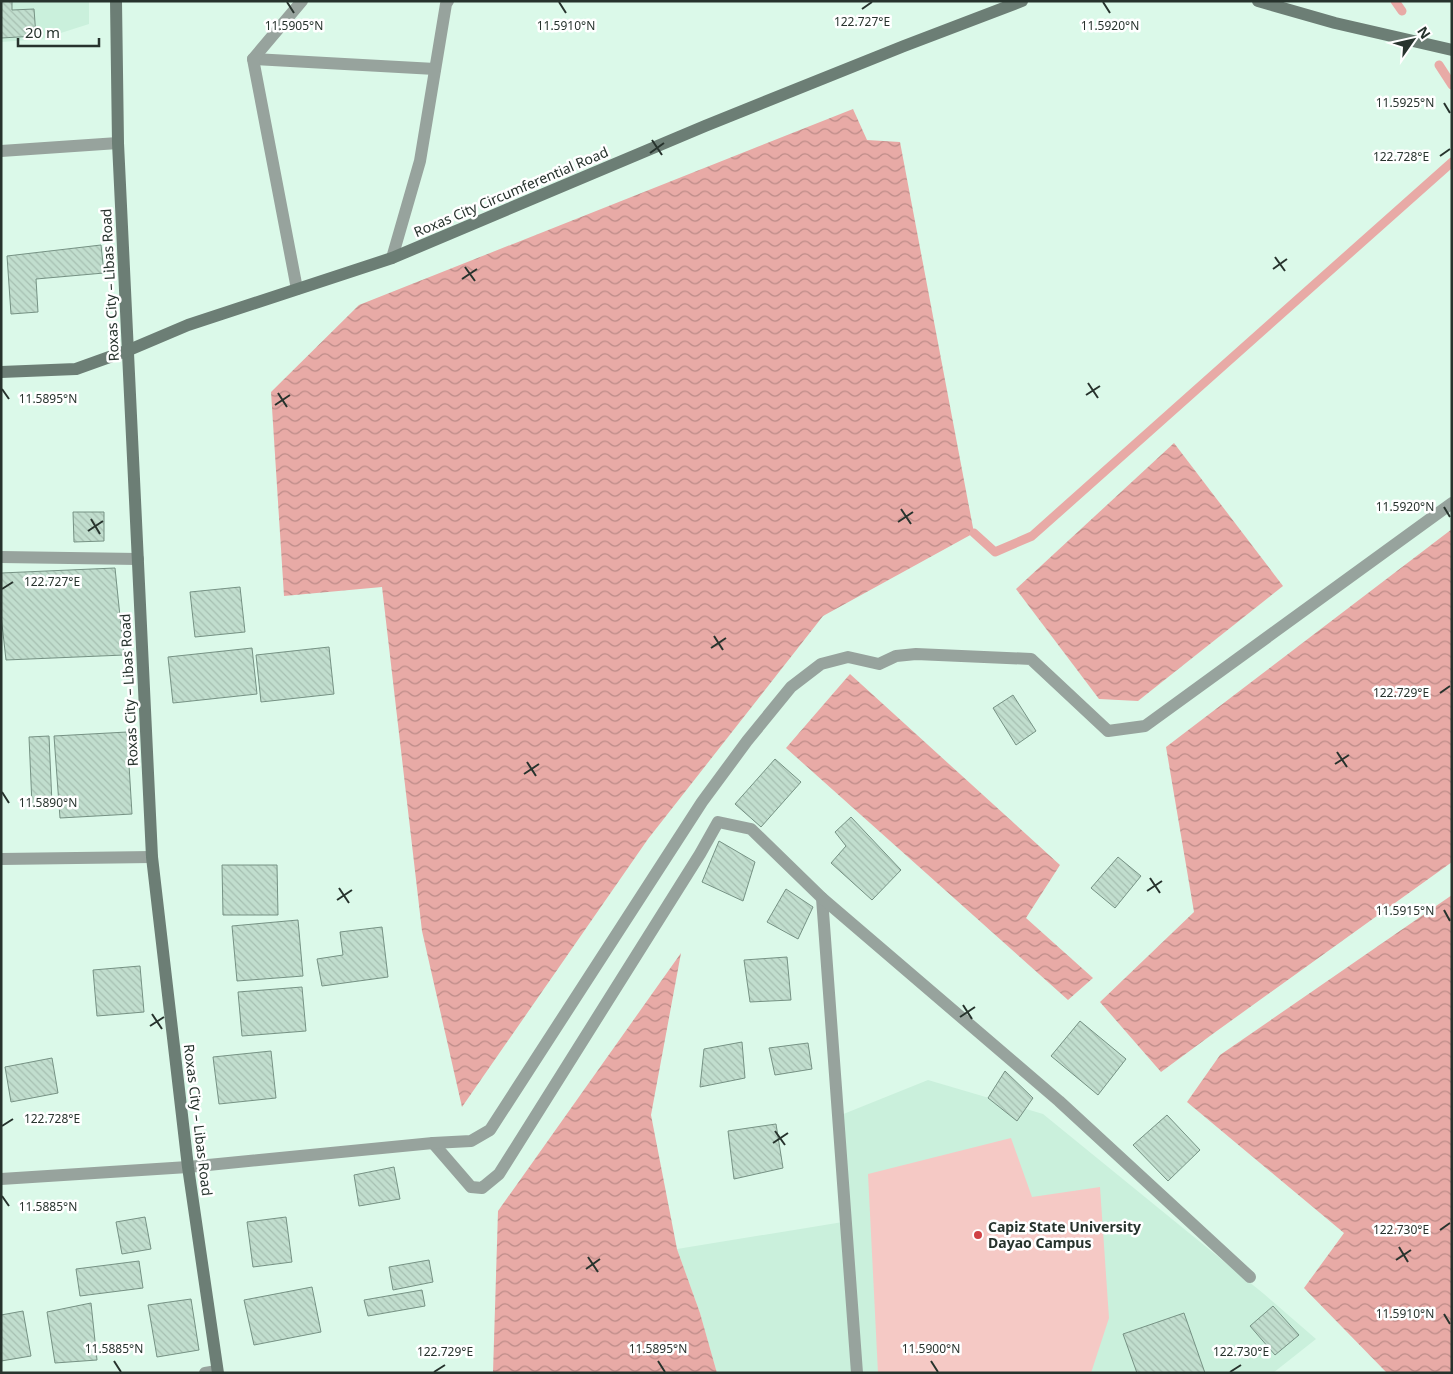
<svg xmlns="http://www.w3.org/2000/svg" width="1453" height="1374" font-family="'Noto Sans',sans-serif">
<style>
.built{fill:#caf0dc}
.grass{fill:#f5c9c5}
.water{fill:url(#water-waves)}
.lines{fill:none;stroke-linecap:round;stroke-linejoin:round}
.stream{stroke:#e8aaa6;stroke-width:9}
.building{fill:url(#building-back-hatch);stroke:#769284}
.lane{stroke:#97a39d;stroke-width:12}
.street{stroke:#97a39d;stroke-width:12}
.secondary{stroke:#6c7e75;stroke-width:12}
.ticks{fill:none;stroke:#27332d;stroke-width:2}
.poi-dot{fill:#d04044;stroke:#fff;stroke-width:2}
.labels{text-anchor:middle;stroke-width:5;stroke-linejoin:round;paint-order:stroke}
.street-label{font-size:14px;fill:#27332d;stroke:#fff}
.poi-label{font-size:14px;font-weight:bold;fill:#27332d;stroke:#fff;text-anchor:start}
.ticks-label{font-size:12px;text-anchor:middle;fill:#27332d;stroke:#fff;stroke-width:5;stroke-linejoin:round;paint-order:stroke}
</style>
<defs>
<pattern id="water-waves" width="16" height="10" patternUnits="userSpaceOnUse" patternTransform="scale(1.25)"><rect width="16" height="10" fill="#e8aaa6"/><path d="M0 5q4-4 8 0t8 0" fill="none" stroke="#bc8b88"/></pattern>
<pattern id="building-back-hatch" width="6" height="6" patternUnits="userSpaceOnUse" patternTransform="scale(1.25)"><rect width="6" height="6" fill="#c1dece"/><path d="M-1 5l2 2M0 0l6 6M5-1l2 2" fill="none" stroke="#a6bfb1"/></pattern>
</defs>
<rect width="100%" height="100%" fill="#dbf9e9"/>
<g class="built">
<polygon points="1,1 89,1 89,24 42,39 1,42"/>
<polygon points="928,1080 1043,1114 1264,1294 1316,1339 1273,1373 717,1373 700,1313 677,1249 849,1221 841,1115"/>
</g>
<polygon class="grass" points="1011,1138 1032,1197 1100,1187 1109,1318 1091,1373 878,1373 868,1174"/>
<g class="water">
<polygon points="853,109 867,140 900,142 974,533 823,616 648,839 462,1107 422,931 382,587 284,596 271,392 359,305"/>
<polygon points="1174,443 1283,586 1138,701 1099,699 1016,589"/>
<polygon points="1452,529 1452,862 1214,1033 1161,1072 1100,1002 1194,912 1166,747"/>
<polygon points="850,674 1060,865 1026,918 1093,978 1068,1000 786,748"/>
<polygon points="1452,895 1452,1373 1387,1373 1304,1288 1344,1233 1187,1102 1220,1055"/>
<polygon points="681,953 651,1115 677,1249 700,1313 717,1373 493,1373 498,1211"/>
</g>
<g class="lines">
<g class="stream">
<polyline points="1395,1 1402,11"/>
<polyline points="1439,65 1452,85"/>
<polyline points="974,533 995,552 1032,536 1452,162"/>
</g>
</g>
<g class="building">
<polygon points="1,1 12,1 12,10 34,9 36,36 1,38"/>
<polygon points="101,245 104,273 36,279 38,312 11,314 7,256"/>
<polygon points="73,512 104,512 104,541 74,542"/>
<polygon points="115,568 124,655 6,660 1,615 1,573"/>
<polygon points="240,587 245,632 195,637 190,592"/>
<polygon points="329,647 334,694 261,702 256,655"/>
<polygon points="252,648 257,694 173,703 168,657"/>
<polygon points="1013,695 1036,731 1016,745 993,708"/>
<polygon points="127,732 132,814 60,818 54,736"/>
<polygon points="49,736 52,804 32,805 29,737"/>
<polygon points="775,759 801,782 761,827 735,804"/>
<polygon points="851,817 901,870 872,900 831,863 846,846 835,832"/>
<polygon points="719,841 755,862 743,901 702,882"/>
<polygon points="1118,857 1141,876 1115,908 1091,888"/>
<polygon points="222,865 277,865 278,915 223,915"/>
<polygon points="786,889 813,907 798,939 767,922"/>
<polygon points="298,920 303,976 237,981 232,926"/>
<polygon points="382,927 388,977 322,986 317,959 343,955 340,932"/>
<polygon points="787,957 791,1000 750,1002 744,960"/>
<polygon points="140,966 144,1012 97,1016 93,970"/>
<polygon points="302,987 306,1031 242,1036 238,992"/>
<polygon points="1080,1021 1126,1059 1098,1095 1051,1056"/>
<polygon points="742,1042 745,1078 700,1087 704,1049"/>
<polygon points="808,1043 812,1069 775,1075 769,1048"/>
<polygon points="271,1051 276,1098 219,1104 213,1057"/>
<polygon points="52,1058 58,1093 11,1102 5,1067"/>
<polygon points="1005,1071 1033,1098 1017,1121 988,1098"/>
<polygon points="1167,1115 1200,1150 1168,1181 1133,1145"/>
<polygon points="776,1124 783,1168 734,1179 728,1131"/>
<polygon points="394,1167 400,1199 359,1206 354,1175"/>
<polygon points="145,1217 151,1249 122,1254 116,1222"/>
<polygon points="286,1217 292,1262 253,1267 247,1222"/>
<polygon points="429,1260 433,1282 393,1290 389,1267"/>
<polygon points="139,1261 143,1288 80,1296 76,1269"/>
<polygon points="312,1287 321,1332 254,1345 244,1300"/>
<polygon points="422,1290 425,1306 368,1316 364,1300"/>
<polygon points="191,1299 199,1350 157,1357 148,1305"/>
<polygon points="91,1303 97,1360 55,1363 47,1312"/>
<polygon points="1273,1306 1299,1335 1275,1355 1250,1326"/>
<polygon points="23,1311 31,1356 1,1361 1,1315"/>
<polygon points="1184,1313 1205,1373 1137,1373 1123,1334"/>
</g>
<g class="lines">
<g class="lane">
<polyline points="253,59 435,69"/>
<polyline points="392,258 420,161 446,4 448,1"/>
<polyline points="297,289 253,59 302,1"/>
</g>
<g class="street">
<polyline points="1,151 118,143"/>
<polyline points="1,557 138,559"/>
<polyline points="1,859 152,857"/>
<polyline points="822,898 857,1373"/>
<polyline points="433,1143 471,1187 482,1188 499,1174 700,854 718,822 751,829 822,898 1059,1101 1250,1277"/>
<polyline points="1,1179 188,1167 433,1143 471,1141 490,1130 702,802 747,741 791,687 821,664 848,657 879,664 896,656 916,654 1031,659 1108,731 1145,726 1452,503"/>
<polyline points="205,1373 217,1371"/>
</g>
<g class="secondary">
<polyline points="116,1 118,143 152,857 188,1167 218,1373"/>
<polyline points="1258,1 1335,23 1452,50"/>
<polyline points="1,372 76,369 129,350 188,325 392,258 705,126 904,46 1022,1"/>
</g>
</g>
<path class="ticks" d="M287,2L294,13M559,2L566,13M1103,2L1110,13M862,9L872,2M1444,103L1450,113M652,140L662,155M650,153L664,143M1440,156L1450,149M1275,257L1285,271M465,267L475,281M1273,269L1287,259M462,279L477,269M1088,383L1098,398M2,389L9,399M278,393L287,407M1086,395L1100,386M275,405L290,395M1444,507L1450,517M901,509L911,524M91,519L100,534M898,522L913,512M88,531L103,521M2,589L13,582M714,636L723,650M711,648L726,638M1440,693L1450,686M1337,752L1347,767M527,762L536,776M1335,764L1349,755M524,774L539,764M2,792L9,803M1150,878L1160,893M339,888L349,903M1147,891L1162,881M337,900L352,890M1444,910L1450,921M963,1005L972,1019M152,1014L162,1029M960,1017L975,1007M150,1026L164,1017M2,1126L13,1119M775,1131L785,1145M773,1143L788,1133M2,1196L9,1206M1440,1230L1450,1223M1399,1247L1408,1262M588,1257L598,1272M1396,1260L1411,1250M586,1269L600,1259M1444,1314L1450,1324M114,1361L121,1372M658,1361L665,1372M931,1361L938,1372M434,1372L445,1365M1230,1372L1241,1365"/>
<circle class="poi-dot" cx="978" cy="1235" r="5"/>
<g class="labels">
<g class="street-label">
<text transform="translate(511 192) rotate(-23)" y="5">Roxas City Circumferential Road</text>
<text transform="translate(110 285) rotate(-93)" y="5">Roxas City – Libas Road</text>
<text transform="translate(129 690) rotate(-93)" y="5">Roxas City – Libas Road</text>
<text transform="translate(198 1120) rotate(83)" y="5">Roxas City – Libas Road</text>
</g>
<g class="poi-label">
<text x="988" y="1232">Capiz State University<tspan x="988" dy="16">Dayao Campus</tspan></text>
</g>
</g>
<g class="ticks-label">
<text x="862" y="26">122.727°E</text>
<text x="294" y="30">11.5905°N</text>
<text x="566" y="30">11.5910°N</text>
<text x="1110" y="30">11.5920°N</text>
<text x="1405" y="107">11.5925°N</text>
<text x="1401" y="161">122.728°E</text>
<text x="48" y="403">11.5895°N</text>
<text x="1405" y="511">11.5920°N</text>
<text x="52" y="586">122.727°E</text>
<text x="1401" y="697">122.729°E</text>
<text x="48" y="807">11.5890°N</text>
<text x="1405" y="915">11.5915°N</text>
<text x="52" y="1123">122.728°E</text>
<text x="48" y="1211">11.5885°N</text>
<text x="1401" y="1234">122.730°E</text>
<text x="1405" y="1318">11.5910°N</text>
<text x="114" y="1353">11.5885°N</text>
<text x="658" y="1353">11.5895°N</text>
<text x="931" y="1353">11.5900°N</text>
<text x="445" y="1356">122.729°E</text>
<text x="1241" y="1356">122.730°E</text>
</g>
<rect width="1453" height="1374" fill="none" stroke="#27332d" stroke-width="5"/>
<g transform="translate(1413 40) rotate(56)" stroke="#ffffff" stroke-width="4" paint-order="stroke">
<path d="M0-4L9 19L0 12L-9 19Z" fill="#27332d"/>
<text y="-8" font-size="14" font-weight="bold" text-anchor="middle" fill="#27332d">N</text>
</g>
<path d="M18 38v8h81v-8" fill="none" stroke="#27332d" stroke-width="2.5"/>
<text x="25" y="38" font-size="15" fill="#27332d" stroke="#ffffff" stroke-width="4" paint-order="stroke">20 m</text>
</svg>
